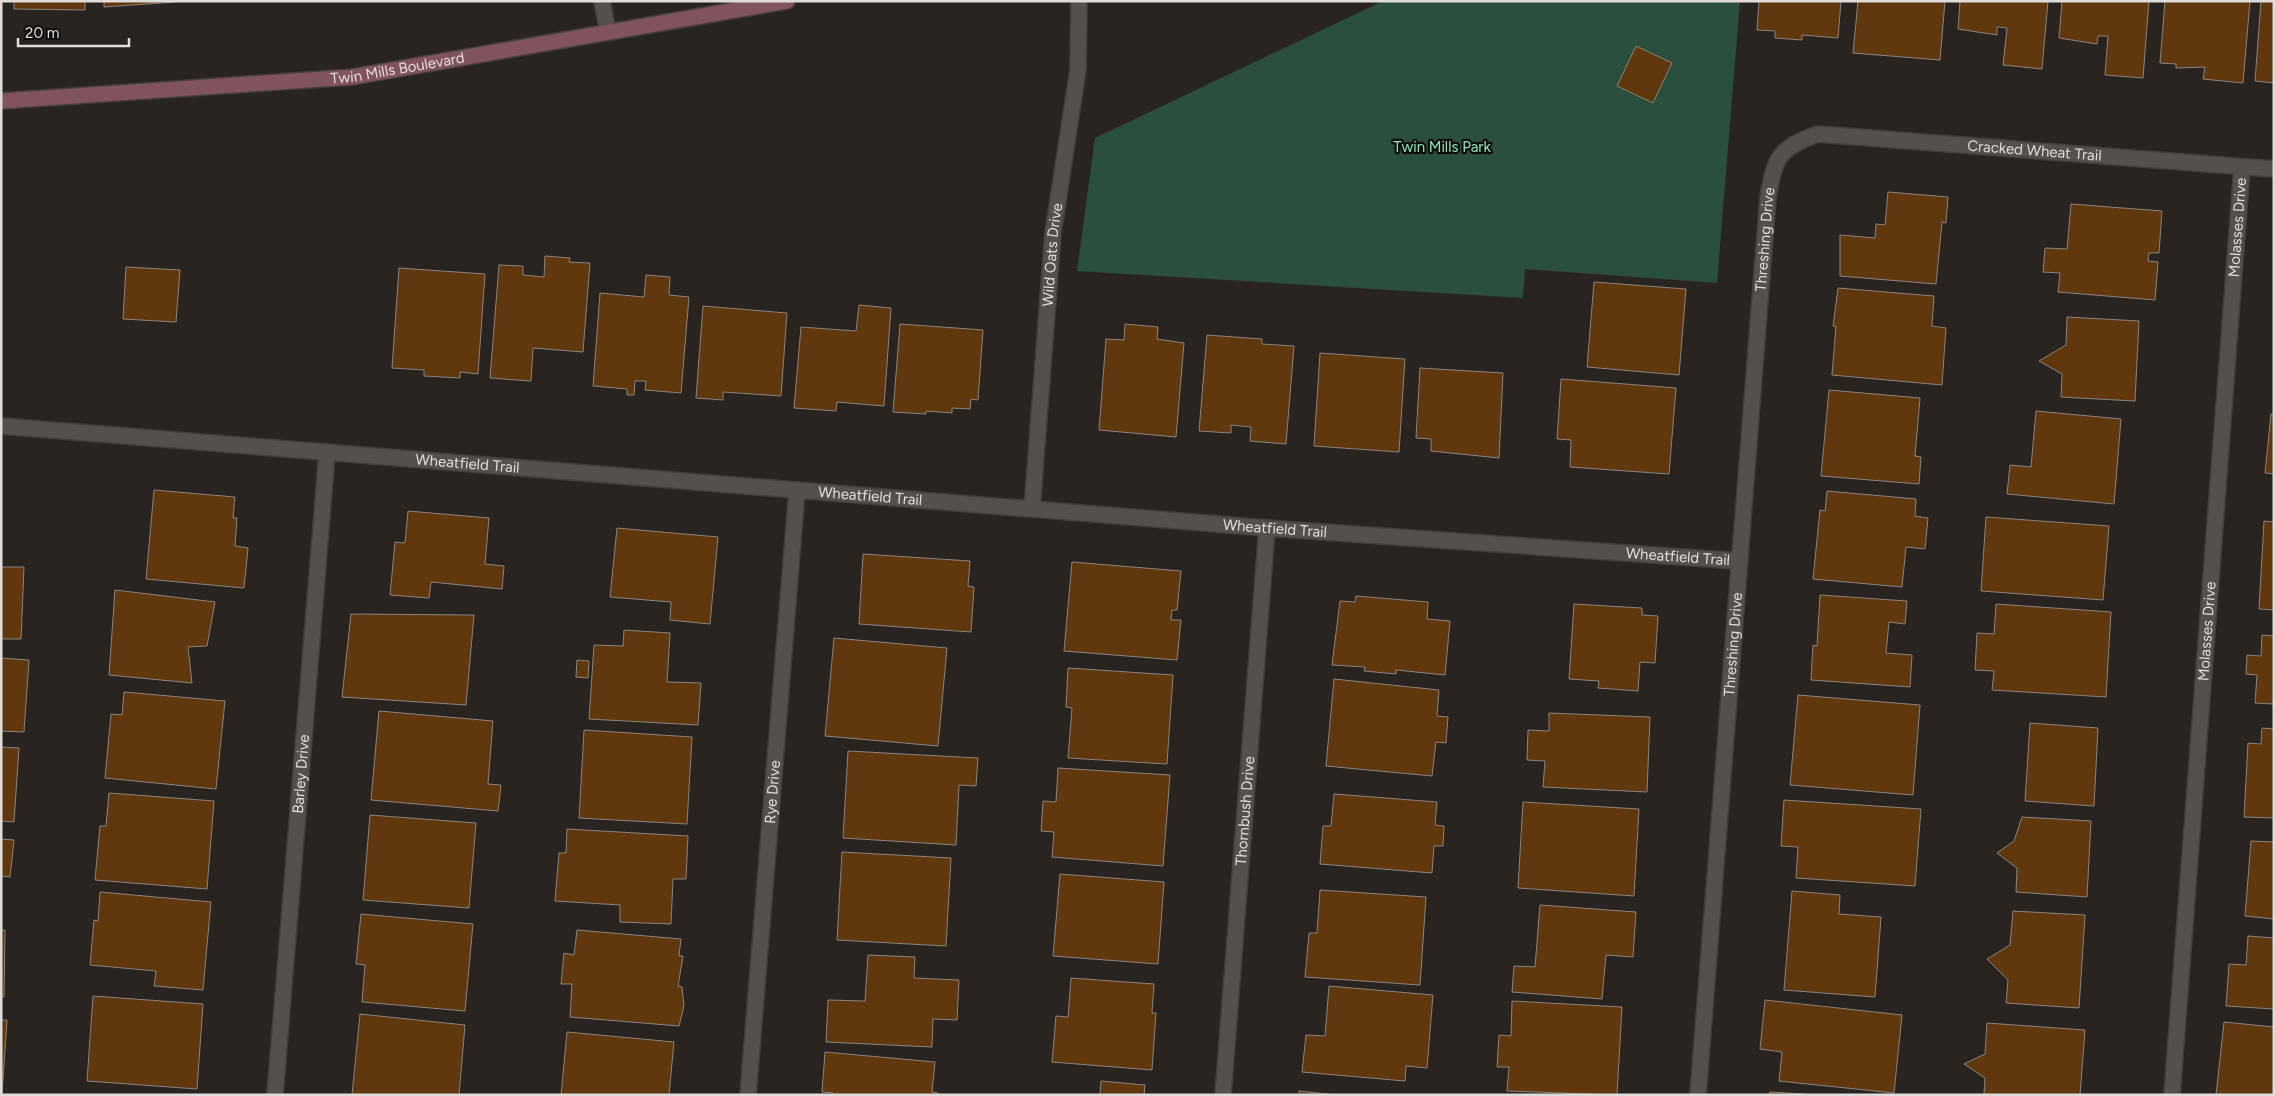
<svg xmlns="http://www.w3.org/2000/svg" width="2275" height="1096" font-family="Figtree,sans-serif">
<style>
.green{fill:#2b4f3d}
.building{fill:#61370e;stroke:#8a847f}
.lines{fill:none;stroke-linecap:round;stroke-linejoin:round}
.street-casing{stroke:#433f3b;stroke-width:18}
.secondary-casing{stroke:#433f3b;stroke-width:18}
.street{stroke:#55504b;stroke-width:15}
.secondary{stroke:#81535d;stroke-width:15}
.labels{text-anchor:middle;stroke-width:4.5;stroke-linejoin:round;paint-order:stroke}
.street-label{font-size:15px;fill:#e0dcda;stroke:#100e0c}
.park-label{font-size:15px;fill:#8be5b7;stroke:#100e0c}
</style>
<rect width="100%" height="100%" fill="#292420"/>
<polygon class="green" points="1383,1 1740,1 1717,283 1525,269 1523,298 1077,271 1095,138"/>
<g class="building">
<polygon points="14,1 85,1 85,10 14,9"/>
<polygon points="104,1 175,1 175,2 104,7"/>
<polygon points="1759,1 1841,1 1838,38 1802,35 1802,40 1775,38 1775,31 1757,30"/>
<polygon points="1858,1 1945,1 1940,60 1853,53"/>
<polygon points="1960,1 2048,1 2042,69 2003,65 2007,28 1997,27 1997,35 1958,29"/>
<polygon points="2062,1 2149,1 2143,78 2105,75 2108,36 2098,36 2097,44 2059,38"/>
<polygon points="2165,1 2250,1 2243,83 2203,79 2205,67 2176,68 2176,64 2160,63"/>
<polygon points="2261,1 2274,1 2274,83 2255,81"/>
<polygon points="1636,46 1672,63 1653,103 1617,86"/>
<polygon points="1888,192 1948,197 1946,223 1942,222 1936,284 1840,276 1840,235 1875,238 1876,224 1885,225"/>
<polygon points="2071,204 2162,211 2159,253 2149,253 2148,261 2158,262 2155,300 2058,292 2060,273 2043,272 2045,248 2067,249"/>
<polygon points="545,256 570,258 569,262 590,263 583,352 533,348 531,381 490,378 499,265 523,266 523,275 544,277"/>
<polygon points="126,267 180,270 176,322 123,319"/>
<polygon points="399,268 485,274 478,374 460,372 460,378 424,376 424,370 392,368"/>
<polygon points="646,275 670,277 669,295 689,297 681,393 645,390 646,381 635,381 634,395 627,395 627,389 593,386 600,293 644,297"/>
<polygon points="1594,282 1686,289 1679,375 1587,367"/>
<polygon points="1838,288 1934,296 1932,326 1946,328 1942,385 1832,375 1836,326 1833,326"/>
<polygon points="859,305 891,308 884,406 837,402 836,411 794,408 801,327 856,331"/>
<polygon points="703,306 787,313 781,396 723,392 723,400 696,398"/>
<polygon points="2067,317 2139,321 2135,401 2061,397 2062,374 2039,361 2066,345"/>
<polygon points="900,324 983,330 978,400 971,399 970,409 952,408 952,413 926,411 926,414 893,412"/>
<polygon points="1125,324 1158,327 1157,339 1184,343 1176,437 1099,430 1106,339 1124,340"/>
<polygon points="1207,335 1262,339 1262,344 1294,346 1286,444 1250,441 1251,427 1231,425 1231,433 1199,431"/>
<polygon points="1320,353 1405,359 1399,452 1314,446"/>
<polygon points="1420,368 1503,373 1499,458 1431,451 1431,439 1416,438"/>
<polygon points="1561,379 1676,388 1669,474 1570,467 1571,440 1557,439"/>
<polygon points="1829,390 1920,398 1915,456 1921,457 1919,484 1821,476"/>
<polygon points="2036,411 2121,419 2114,504 2007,494 2010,465 2031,467"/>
<polygon points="2271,414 2274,414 2274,474 2265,473"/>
<polygon points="154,490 235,497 233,518 237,518 235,546 248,548 244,588 146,579"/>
<polygon points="1827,491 1916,499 1915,516 1928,518 1925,549 1906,547 1902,587 1813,579 1820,510 1825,511"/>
<polygon points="408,511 489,518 485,564 504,566 502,589 431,582 429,598 390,595 395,542 405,543"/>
<polygon points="1986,517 2109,526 2103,600 1981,591"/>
<polygon points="2264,521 2274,522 2274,610 2259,609"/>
<polygon points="617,528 718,537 710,624 670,620 671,602 610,597"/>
<polygon points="863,554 970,561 968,586 974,587 971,632 859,624"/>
<polygon points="1072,562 1181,571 1177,610 1172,610 1171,620 1181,620 1177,660 1064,651"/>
<polygon points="1,567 24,567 21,639 1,639"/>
<polygon points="115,590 215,602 207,646 188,647 192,683 109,675"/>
<polygon points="1820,595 1907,601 1905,624 1889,622 1886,653 1912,655 1910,687 1811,680 1813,645 1817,646"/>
<polygon points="1356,596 1428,602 1427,619 1450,621 1445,675 1396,670 1396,674 1364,671 1365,667 1332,665 1340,601 1355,602"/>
<polygon points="1574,604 1642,608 1642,615 1658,616 1655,663 1640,662 1638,691 1598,688 1599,681 1569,679"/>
<polygon points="1996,604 2111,612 2106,697 1992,690 1994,671 1975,670 1977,633 1994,634"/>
<polygon points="351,614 474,615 466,705 342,697"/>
<polygon points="624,630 670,633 667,682 701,683 698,725 589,719 594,645 623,646"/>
<polygon points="2262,635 2274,636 2274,704 2255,703 2257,675 2246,674 2247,655 2261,656"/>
<polygon points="834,638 947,648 938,746 825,736"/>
<polygon points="1,658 29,660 24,732 1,731"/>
<polygon points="577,660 589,661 588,678 576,677"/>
<polygon points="1068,668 1173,675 1167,764 1068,758 1072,708 1066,707"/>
<polygon points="1334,679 1439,690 1437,716 1448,717 1446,743 1436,742 1432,776 1326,766"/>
<polygon points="124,692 225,701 216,789 105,778 111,714 122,715"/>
<polygon points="1798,695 1920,705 1913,795 1790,785"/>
<polygon points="379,711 493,721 488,784 501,785 498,811 371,800"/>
<polygon points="1549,713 1650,717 1647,792 1543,787 1545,761 1527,760 1528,730 1549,731"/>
<polygon points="2030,723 2098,728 2094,806 2025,801"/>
<polygon points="2262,728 2274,729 2274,818 2244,817 2248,743 2261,744"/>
<polygon points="584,730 692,737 687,824 579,818"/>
<polygon points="1,747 19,748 14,822 1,821"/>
<polygon points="848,751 978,758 976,786 959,785 956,845 843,838"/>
<polygon points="1058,768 1170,775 1163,866 1052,857 1054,832 1041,831 1043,801 1056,802"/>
<polygon points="109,793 214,801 207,889 95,880 100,826 106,826"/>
<polygon points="1334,794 1437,802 1435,825 1444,826 1443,846 1434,846 1432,873 1320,864 1323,826 1331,826"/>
<polygon points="1784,800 1921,809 1915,886 1796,878 1798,847 1781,846"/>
<polygon points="1523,802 1639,809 1634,896 1518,888"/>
<polygon points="370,815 476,823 469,908 363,900"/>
<polygon points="2022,817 2091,821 2087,897 2016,892 2017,868 1997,853 2014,841"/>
<polygon points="567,829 688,836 686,879 673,879 671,924 620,922 620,905 555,901 559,853 566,853"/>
<polygon points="1,839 14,840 10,877 1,876"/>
<polygon points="2251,841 2274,842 2274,919 2245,916"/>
<polygon points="842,852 951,858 946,946 837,940"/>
<polygon points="1060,874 1164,882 1158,964 1053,956"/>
<polygon points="1320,890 1426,897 1420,985 1305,977 1309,933 1317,933"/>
<polygon points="1792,891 1840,895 1839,914 1881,917 1875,997 1784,990"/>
<polygon points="100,892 211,902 203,990 154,986 156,971 90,965 94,920 98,921"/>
<polygon points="1540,905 1636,912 1633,957 1606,955 1602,999 1512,992 1514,966 1535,967"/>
<polygon points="2013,911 2085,915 2079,1008 2006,1003 2008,980 1987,959 2010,945"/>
<polygon points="361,914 473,924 465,1011 362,1002 365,965 356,964"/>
<polygon points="1,930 5,930 4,997 1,997"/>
<polygon points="577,930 681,939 679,956 683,956 678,986 682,987 684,1006 679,1026 570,1017 572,984 561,984 564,953 574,955"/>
<polygon points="2248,936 2274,938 2274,1009 2226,1006 2229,964 2246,965"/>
<polygon points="868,955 915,957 914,978 959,980 957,1020 933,1019 932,1047 826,1042 828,1000 865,1001"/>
<polygon points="1071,978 1154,984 1152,1013 1156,1013 1152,1070 1052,1062 1056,1016 1068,1017"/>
<polygon points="1329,986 1433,995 1427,1068 1406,1066 1405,1081 1302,1072 1306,1035 1325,1036"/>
<polygon points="93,996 203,1004 197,1089 87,1081"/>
<polygon points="1765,1000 1902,1015 1894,1093 1779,1081 1782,1052 1760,1049"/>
<polygon points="1512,1001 1622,1007 1617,1095 1507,1091 1509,1067 1497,1067 1499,1035 1511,1036"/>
<polygon points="360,1014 465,1025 459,1095 352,1095"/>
<polygon points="1,1020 7,1020 2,1094 1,1094"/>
<polygon points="2224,1022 2274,1027 2274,1095 2216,1095"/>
<polygon points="1987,1023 2085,1030 2080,1095 1984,1095 1985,1078 1964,1064 1985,1054"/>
<polygon points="567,1032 674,1042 669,1095 561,1095"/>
<polygon points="825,1052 935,1062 932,1092 938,1093 938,1095 832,1095 833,1093 822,1092"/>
<polygon points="1101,1081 1145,1085 1144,1095 1100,1095"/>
<polygon points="1299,1091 1336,1095 1299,1095"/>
<polygon points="1770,1092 1805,1094 1805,1095 1769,1095"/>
</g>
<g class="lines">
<g class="street-casing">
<g id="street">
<polyline points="602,1 608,32"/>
<path id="s1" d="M1,426L1267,528L1740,561"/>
<path id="s2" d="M1032,509L1053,233L1078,69L1079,1"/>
<path id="s3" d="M275,1095L327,453"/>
<path id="s4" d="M748,1095L797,490"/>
<path id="s5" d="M1223,1095L1267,528"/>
<path id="s6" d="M1698,1095L1768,197C1775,158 1778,148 1818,134L2274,169"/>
<path id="s7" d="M2172,1095L2242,167"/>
</g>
</g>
<g class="secondary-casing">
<g id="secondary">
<path id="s8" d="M1,101L352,77L787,1"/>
</g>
</g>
<use href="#street" class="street"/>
<use href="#secondary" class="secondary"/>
</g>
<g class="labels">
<g class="street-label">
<text dy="5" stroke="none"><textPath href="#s8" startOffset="398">Twin Mills Boulevard</textPath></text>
<text dy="5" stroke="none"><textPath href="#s6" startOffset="1205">Cracked Wheat Trail</textPath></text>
<text dy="5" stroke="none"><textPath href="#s7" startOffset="870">Molasses Drive</textPath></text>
<text dy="5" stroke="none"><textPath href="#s6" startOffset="858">Threshing Drive</textPath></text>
<text dy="5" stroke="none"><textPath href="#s2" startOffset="255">Wild Oats Drive</textPath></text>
<text dy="5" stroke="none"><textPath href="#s1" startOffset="468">Wheatfield Trail</textPath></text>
<text dy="5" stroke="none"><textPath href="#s1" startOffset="872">Wheatfield Trail</textPath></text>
<text dy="5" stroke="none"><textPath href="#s1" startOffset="1278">Wheatfield Trail</textPath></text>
<text dy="5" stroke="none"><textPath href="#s1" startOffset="1682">Wheatfield Trail</textPath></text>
<text dy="5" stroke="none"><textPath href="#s7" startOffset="465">Molasses Drive</textPath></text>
<text dy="5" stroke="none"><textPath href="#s6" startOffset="452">Threshing Drive</textPath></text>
<text dy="5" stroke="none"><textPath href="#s3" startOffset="322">Barley Drive</textPath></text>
<text dy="5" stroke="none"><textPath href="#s4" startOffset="304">Rye Drive</textPath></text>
<text dy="5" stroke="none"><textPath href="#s5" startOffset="285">Thornbush Drive</textPath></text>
</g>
<g class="park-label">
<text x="1442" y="152">Twin Mills Park</text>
</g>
</g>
<rect width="2275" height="1096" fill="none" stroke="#e0dcda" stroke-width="5"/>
<path d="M18 38v8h111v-8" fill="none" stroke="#e0dcda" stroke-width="2.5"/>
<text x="25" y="38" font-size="15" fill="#e0dcda" stroke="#100e0c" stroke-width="4" paint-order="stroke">20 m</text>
</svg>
